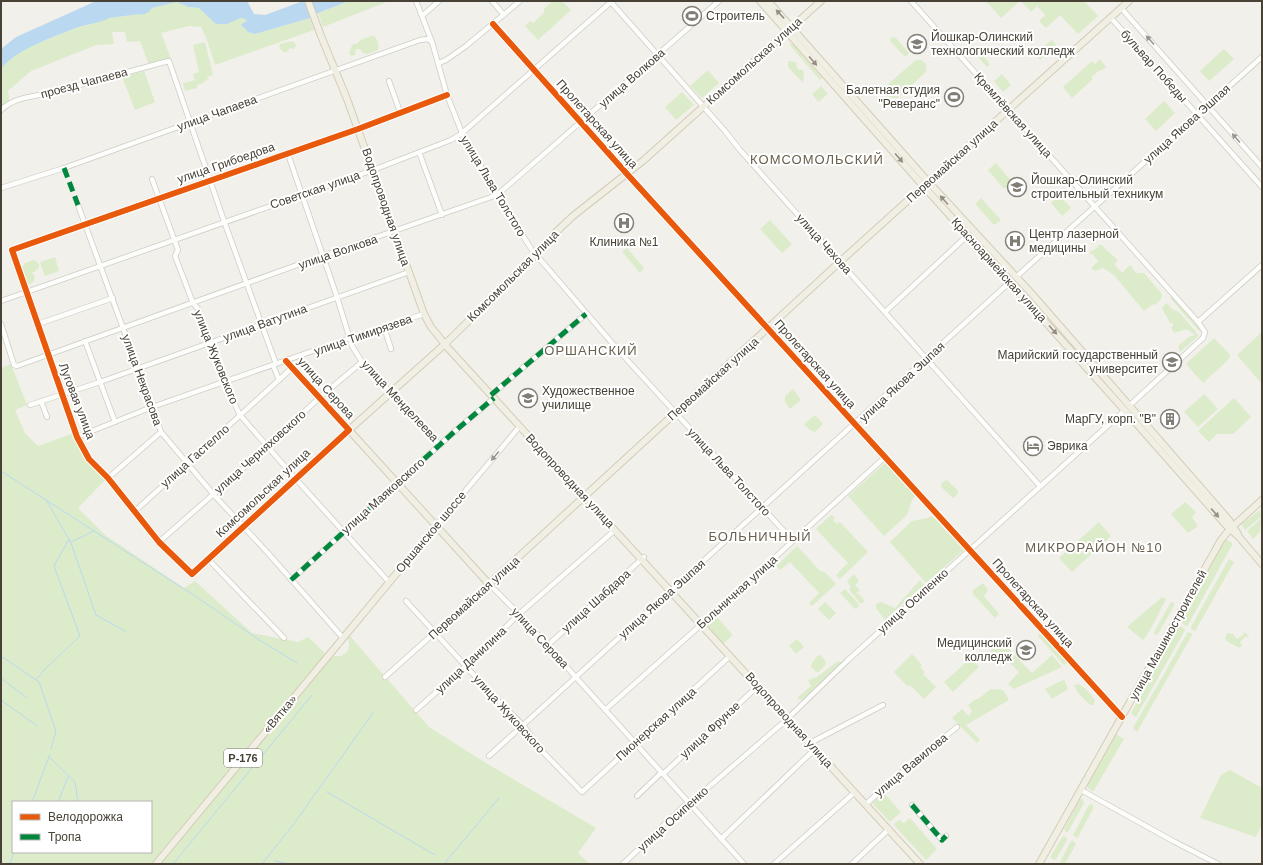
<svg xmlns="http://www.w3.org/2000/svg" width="1263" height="865" font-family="Arial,sans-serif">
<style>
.green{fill:#dcecca;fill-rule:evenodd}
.water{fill:#bad8f0}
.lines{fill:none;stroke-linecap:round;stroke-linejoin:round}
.stream{stroke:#bad8f0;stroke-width:1}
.minor-casing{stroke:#cdccc6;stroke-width:6}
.major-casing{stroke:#d3cdb7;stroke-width:8}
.minor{stroke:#fdfdfc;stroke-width:4.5}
.major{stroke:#f1eee4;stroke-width:6}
.quiet{stroke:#00873e;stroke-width:5;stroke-dasharray:10 5;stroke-linecap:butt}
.cycleway-casing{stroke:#fff;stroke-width:8}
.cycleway{stroke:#e8590c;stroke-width:6}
.oneway{fill:#948f84}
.oneway2{fill:#99968f}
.labels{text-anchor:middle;stroke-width:4;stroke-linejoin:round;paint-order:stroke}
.shield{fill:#fff;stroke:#7e7a72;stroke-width:1}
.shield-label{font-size:11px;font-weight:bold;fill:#474136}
.poi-label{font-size:12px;fill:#474136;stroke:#fff;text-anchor:start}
.street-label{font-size:12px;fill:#474136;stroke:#fff}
.neighbourhood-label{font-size:13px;letter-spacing:1px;fill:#6a604d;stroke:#fff}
</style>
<rect width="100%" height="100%" fill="#f1f0ea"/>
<g class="green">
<polygon points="349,1 389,1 323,27 318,13"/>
<polygon points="553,1 562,1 571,10 538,40 525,26 530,21 533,23 544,13 544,9"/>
<polygon points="986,1 1020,1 1001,18"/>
<polygon points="1021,1 1084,1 1098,16 1078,34 1060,15 1046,28 1039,21 1045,15 1037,6 1031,12"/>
<path d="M177,2L188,7L199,8L207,15L234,21L241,18L245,19L247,21L241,25L248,32L255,34L310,18L314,30L215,65L207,40L201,27L189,26L161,33L171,59L149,65L140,41L127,42L125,32H112L114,44L96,45L31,71L8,91L10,106L1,114C1,104 0,74 2,68C9,52 63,33 80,27C89,24 101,23 108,18L140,14L142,15L152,8Z"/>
<path d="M371,36H374C377,40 380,44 378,50L367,54L363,53L360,49H356L355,55L352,56L349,54L352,45L358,43L360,40Z"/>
<polygon points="892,37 896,38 909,53 907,56 904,56 891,42 890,40"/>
<polygon points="1052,40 1056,45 1040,60 1035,54"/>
<polygon points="292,41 295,43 296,46 294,49 290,48 286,53 282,51 279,47 280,44"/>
<polygon points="205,42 213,75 207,77 208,80 204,81 204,83 197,85 197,88 185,91 183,83 195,80 193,74 199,72 193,45"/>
<polygon points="792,43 822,78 820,80 789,44"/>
<polygon points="972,44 990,64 987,67 969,47"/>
<polygon points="1224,49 1234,59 1209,81 1200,71"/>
<polygon points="1100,59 1106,67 1101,71 1100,70 1091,77 1093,79 1072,98 1063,87 1092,61 1095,64"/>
<path d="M916,60C923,59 928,64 926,72L897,98L889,97L885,91L886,86Z"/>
<polygon points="788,61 795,62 797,64 796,66 799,70 801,69 804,72 803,83 788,67"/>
<polygon points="708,70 719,83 702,98 690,86"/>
<polygon points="144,71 155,102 135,110 122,77"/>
<polygon points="1002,74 1011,85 1003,92 994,81"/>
<polygon points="821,86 828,94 818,102 812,94"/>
<polygon points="682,92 694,105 676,120 665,107"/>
<polygon points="1164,101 1175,113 1156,131 1145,119"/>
<polygon points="996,163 1012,182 1004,189 988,170"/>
<polygon points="1059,195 1071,208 1062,216 1051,203"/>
<polygon points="981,198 1001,220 994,225 975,204"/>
<polygon points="770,220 792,244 782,253 760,229"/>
<path d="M1098,245H1102C1106,251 1112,254 1117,260V262L1114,264L1122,273L1130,265L1136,273H1144L1162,294L1161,299L1155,305L1153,304L1144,311L1114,275L1103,268L1095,271L1091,268L1098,261L1092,253L1090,255V252L1097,248Z"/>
<polygon points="627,248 644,268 640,273 622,252"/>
<polygon points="55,257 59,271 45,276 40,262"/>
<polygon points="34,260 39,264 39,268 32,273 35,277 33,282 30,284 26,282 22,267 25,263"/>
<polygon points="1171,297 1173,297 1200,329 1200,330 1199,331 1170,298"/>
<path d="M1167,303L1172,309L1179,312L1196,332V334H1197L1198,336L1180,352L1178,346L1189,337L1195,335L1187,329L1174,333L1171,327L1173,326V323H1170C1168,318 1163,311 1162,307Z"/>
<polygon points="1262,332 1262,384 1237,355"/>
<polygon points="1214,338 1230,355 1229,359 1203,383 1186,364"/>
<path d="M11,364L27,405L15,410L25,433L38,446L74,433L88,460L107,478L78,508L105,535L184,588L195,581L252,633L298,642L308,637L326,654L245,750L153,864H1V368ZM13,802H151V852H13Z"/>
<polygon points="793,389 801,400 790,409 785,402 785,396"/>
<polygon points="1204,394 1218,409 1198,427 1184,412"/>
<polygon points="1234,398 1251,417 1233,434 1217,434 1209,442 1198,431"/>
<polygon points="815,415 823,424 815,432 810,430 804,424"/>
<path d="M885,463L915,496C910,502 910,508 907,515L884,536L848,496Z"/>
<polygon points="946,480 948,481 958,491 957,495 953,498 941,487 942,483"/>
<polygon points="1185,502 1196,512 1192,517 1198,526 1188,533 1171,514"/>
<polygon points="1260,510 1261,517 1245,530 1241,524"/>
<polygon points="831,515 835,518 833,520 837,524 840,522 868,552 840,579 836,575 848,563 816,529"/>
<path d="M932,516L964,550L926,583L890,542L912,521C919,519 925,520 932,516Z"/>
<polygon points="1261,519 1260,532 1253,539 1247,531"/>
<polygon points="1099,522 1111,536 1072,572 1059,558"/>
<polygon points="1226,539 1232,543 1232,545 1188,625 1186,626 1180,622 1180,620"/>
<polygon points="797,546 820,571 825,572 836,584 812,606 809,603 819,593 790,562 780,570 776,566"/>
<polygon points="1229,559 1234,562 1195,631 1191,629 1191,627"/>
<polygon points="854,574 859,581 855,585 860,590 856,594 859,594 864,600 863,603 860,603 855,597 855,595 854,596 849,589 851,587 847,581"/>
<polygon points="920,580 924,585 885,620 876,608 876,604 881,602 895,608"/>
<polygon points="983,583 988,590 984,596 999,614 995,618 973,594 973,590"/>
<polygon points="845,589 858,603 859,606 855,609 840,593"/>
<polygon points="1162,597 1166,599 1149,632 1143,640 1127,627"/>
<polygon points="825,602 836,613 829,620 818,609"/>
<polygon points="1171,602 1174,603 1175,604 1158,634 1155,635 1154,632"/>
<polygon points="714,614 733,635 723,644 705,623"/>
<polygon points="1178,625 1185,629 1185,630 1136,717 1131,713 1138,700 1137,697 1177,626"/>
<polygon points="1188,632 1193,634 1192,635 1137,732 1133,728"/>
<polygon points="1040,633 1068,663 1067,663 1064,665 1038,636"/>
<polygon points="1227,633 1233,634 1237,639 1243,635 1243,633 1246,633 1249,637 1248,638 1246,636 1240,642 1242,645 1239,648 1225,640"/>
<path d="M349,635L429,727L486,763L596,828L578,853L590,864H158L329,659L332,656H341C351,650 349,647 348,637Z"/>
<polygon points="797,639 804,647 796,654 789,646"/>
<path d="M1002,642L1032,673L1052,655L1062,667L1014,689L1008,684L1019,672L1009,662C1000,668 992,662 984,656Z"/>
<polygon points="912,654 922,665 920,667 925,672 923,674 936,687 924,699 910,685 908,687 894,672"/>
<polygon points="821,655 826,662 825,665 819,672 816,672 811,667 812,663 817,656"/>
<polygon points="971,658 979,667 953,692 944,682"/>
<polygon points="838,661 843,663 803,701 797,698 811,686 808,680 817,677"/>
<polygon points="1063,680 1065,681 1068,689 1052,699 1045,689"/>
<path d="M1079,684C1085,688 1092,694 1095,701L1093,705H1090L1078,693L1074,685Z"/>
<polygon points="991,689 1003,690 1009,700 966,725 980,740 977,743 952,718 962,709 969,716 972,711 968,705 976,699 978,699"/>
<polygon points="1116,734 1124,739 1093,792 1089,789 1087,785"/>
<polygon points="1230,770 1262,788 1262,824 1256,837 1200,818 1221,775"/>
<polygon points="883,792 901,812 890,822 872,803"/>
<polygon points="1080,799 1082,799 1084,803 1068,832 1066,832 1064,829"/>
<polygon points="1091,804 1093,805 1093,809 1078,837 1077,838 1073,835 1089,805"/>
<polygon points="910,818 937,849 926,860 894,825 895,823 899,820 904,823"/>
<polygon points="1063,836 1066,837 1067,840 1056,859 1054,860 1051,858 1051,856"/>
<polygon points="1071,841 1073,841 1076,844 1065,864 1061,864 1060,862"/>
</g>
<path class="water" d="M104,1H247L254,14L265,15L303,1H349L318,13L310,18L255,34L248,32L241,25L243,23L247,21L245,19L241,18L227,24H216L199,8L188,7L177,2L152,8L149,12L142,15L140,14L109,18C101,23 88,24 79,27C58,35 14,50 1,69V49L16,37L94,2Z"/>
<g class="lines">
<g class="stream">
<polyline points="1,471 195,596 258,639 297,663"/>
<polyline points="47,501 71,543 96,615 125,631"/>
<polyline points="71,542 94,531"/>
<polyline points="1,656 39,682 56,731 51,749"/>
<polyline points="1,678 27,698"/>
<polyline points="37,679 45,669 80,636 54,566 69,539"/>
<polyline points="1,700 37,726"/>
<polyline points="49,757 75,782 78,802"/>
<polyline points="327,792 435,855"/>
<polyline points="32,802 50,754"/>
<polyline points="58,802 68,777"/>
<polyline points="275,861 290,864"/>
<polyline points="10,864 14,852"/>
<polyline points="173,864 312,695"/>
<polyline points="262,864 293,825 373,713"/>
<polyline points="444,864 499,798"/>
</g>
<g class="minor-casing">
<g id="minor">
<polyline points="416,1 432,42 447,95 462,133 497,195 532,250 619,351 793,541"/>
<polyline points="492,1 504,15"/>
<polyline points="610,1 725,131 740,150 1040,486"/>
<polyline points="911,1 1198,322 1205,332 1203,338 1129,406"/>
<polyline points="1121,8 1262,167"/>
<polyline points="422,16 439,1"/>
<polyline points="1111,18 1262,187"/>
<polyline points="493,24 627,174 1122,717"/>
<polyline points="439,63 446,60 466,46 520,1"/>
<polyline points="389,81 400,112"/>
<path d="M1,110C16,96 34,97 53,92C92,82 130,71 169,61L224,221L276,364"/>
<polyline points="419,152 442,215"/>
<polyline points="288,154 337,297 352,346 362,362 440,445"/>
<polyline points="152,179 178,250 175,256 193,303 198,309 224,382 240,415 295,478 389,582"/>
<polyline points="1,188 64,168 420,40 428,39 432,42"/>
<polyline points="78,205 161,432 214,495 267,552 343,638"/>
<polyline points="1016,277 1262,57"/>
<polyline points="1,301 373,170 451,140 461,134 612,1"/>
<polyline points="885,312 968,235"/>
<polyline points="1198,322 1262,265"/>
<polyline points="1,324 14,365 17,366 322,256 497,195 719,1"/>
<polyline points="38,324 113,298"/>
<polyline points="384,327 391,349"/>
<polyline points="85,341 115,422"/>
<polyline points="286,361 349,430 192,574 159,542 108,478 89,459 77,437 12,250 358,129 447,95"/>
<polyline points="273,365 279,380"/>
<polyline points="491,395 586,314"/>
<polyline points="41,401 47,417"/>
<polyline points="30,405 100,382 409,272"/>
<polyline points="77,437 152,407 350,338 424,314"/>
<polyline points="108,478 161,432"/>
<polyline points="134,512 292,368"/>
<polyline points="435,527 520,426"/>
<polyline points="159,542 267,447 319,398 362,362"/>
<polyline points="208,559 284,638"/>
<polyline points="291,580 455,431 494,398"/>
<polyline points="406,601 494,697 523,725 543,752 582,792 730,656"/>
<polyline points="547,646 644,557"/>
<polyline points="385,677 489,584 519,614 744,864"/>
<polyline points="416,710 466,666 519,614 615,530"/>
<polyline points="605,710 703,623 885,457"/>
<polyline points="810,743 883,705"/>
<polyline points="489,756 1010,282"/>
<polyline points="663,774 758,686"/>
<polyline points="1081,790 1173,841 1218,864"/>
<polyline points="637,796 661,773"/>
<polyline points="866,804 910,765 957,727"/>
<polyline points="912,805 942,840 946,836"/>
<polyline points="721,839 815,749"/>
<polyline points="623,864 685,805 689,804 785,721 848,660 1125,410"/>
<polyline points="774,864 855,792"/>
<polyline points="852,864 889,829"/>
</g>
</g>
<g class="major-casing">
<g id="major">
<polyline points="308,1 321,36 347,99 424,314 431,327 448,348 920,864"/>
<polyline points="760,1 918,180 1128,414 1225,524 1239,537 1262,564"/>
<polyline points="768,1 923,176 1032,294 1229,520 1238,534"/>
<polyline points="821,1 644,160 573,216 556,232 531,260 445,344 349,430 489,584 843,259 1129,1"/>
<polyline points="156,864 435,527"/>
<polyline points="1039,864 1221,540 1230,529 1262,500"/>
</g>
</g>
<use href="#minor" class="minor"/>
<use href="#major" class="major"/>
<g class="quiet">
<polyline points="64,168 78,205"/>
<polyline points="491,395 586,314"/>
<polyline points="291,580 455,431 494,398"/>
<polyline points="912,805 942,840 946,836"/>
</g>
<g class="cycleway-casing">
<g id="cycleway">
<polyline points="493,24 627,174 1122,717"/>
<polyline points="286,361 349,430 192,574 159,542 108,478 89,459 77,437 12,250 358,129 447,95"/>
</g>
</g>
<use href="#cycleway" class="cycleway"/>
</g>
<defs><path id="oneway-solid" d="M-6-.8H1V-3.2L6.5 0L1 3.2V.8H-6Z"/></defs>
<g class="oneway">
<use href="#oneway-solid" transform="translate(780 14) rotate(-133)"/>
<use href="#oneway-solid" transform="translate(813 61) rotate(49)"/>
<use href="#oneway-solid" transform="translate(899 158) rotate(49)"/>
<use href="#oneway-solid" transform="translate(944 200) rotate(-132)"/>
<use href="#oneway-solid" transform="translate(1053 330) rotate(48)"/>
<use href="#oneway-solid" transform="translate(1215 513) rotate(49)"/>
</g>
<g class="oneway2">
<use href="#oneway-solid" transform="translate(1150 40) rotate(-132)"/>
<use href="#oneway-solid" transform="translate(1236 138) rotate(-131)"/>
<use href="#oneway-solid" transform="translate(495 456) rotate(130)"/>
</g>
<defs>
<g id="stadium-ring" transform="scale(1)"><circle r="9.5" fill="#fff" stroke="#827e75" stroke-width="1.5"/><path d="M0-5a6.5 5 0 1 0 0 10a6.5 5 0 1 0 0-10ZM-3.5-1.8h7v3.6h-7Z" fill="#827e75"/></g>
<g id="university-ring" transform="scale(1)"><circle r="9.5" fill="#fff" stroke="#827e75" stroke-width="1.5"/><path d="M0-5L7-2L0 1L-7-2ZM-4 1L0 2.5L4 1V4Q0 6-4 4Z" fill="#827e75"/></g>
<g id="hospital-ring" transform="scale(1)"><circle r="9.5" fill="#fff" stroke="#827e75" stroke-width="1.5"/><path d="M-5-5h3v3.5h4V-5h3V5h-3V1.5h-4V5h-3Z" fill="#827e75"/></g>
<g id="building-ring" transform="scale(1)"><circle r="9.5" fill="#fff" stroke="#827e75" stroke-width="1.5"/><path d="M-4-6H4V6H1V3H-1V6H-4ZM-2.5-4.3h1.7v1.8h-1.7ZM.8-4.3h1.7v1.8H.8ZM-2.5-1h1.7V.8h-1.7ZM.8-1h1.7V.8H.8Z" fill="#827e75"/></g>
<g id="hotel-ring" transform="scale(1)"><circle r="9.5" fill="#fff" stroke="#827e75" stroke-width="1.5"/><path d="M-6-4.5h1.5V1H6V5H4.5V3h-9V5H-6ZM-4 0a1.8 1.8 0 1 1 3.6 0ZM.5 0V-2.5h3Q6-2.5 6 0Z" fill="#827e75"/></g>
</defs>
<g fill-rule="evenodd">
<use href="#stadium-ring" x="692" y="16"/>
<use href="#university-ring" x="917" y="44"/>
<use href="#stadium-ring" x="954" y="97"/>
<use href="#university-ring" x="1017" y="187"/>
<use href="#hospital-ring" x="624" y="223"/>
<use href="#hospital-ring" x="1015" y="241"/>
<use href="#university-ring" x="1172" y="362"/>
<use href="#university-ring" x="528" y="398"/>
<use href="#building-ring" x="1170" y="419"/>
<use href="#hotel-ring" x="1033" y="446"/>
<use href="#university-ring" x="1026" y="650"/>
</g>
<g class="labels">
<rect class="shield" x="224" y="749" width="38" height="18" rx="3"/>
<g class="shield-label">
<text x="243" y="762">Р-176</text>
</g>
<g class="poi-label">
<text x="706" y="20">Строитель</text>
<text x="931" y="41">Йошкар-Олинский<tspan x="931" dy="14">технологический колледж</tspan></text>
<text x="940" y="94" text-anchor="end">Балетная студия<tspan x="940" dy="14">"Реверанс"</tspan></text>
<text x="1031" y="184">Йошкар-Олинский<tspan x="1031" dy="14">строительный техникум</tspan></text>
<text x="1029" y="238">Центр лазерной<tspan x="1029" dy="14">медицины</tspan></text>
<text x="624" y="246" text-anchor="middle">Клиника №1</text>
<text x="1158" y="359" text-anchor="end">Марийский государственный<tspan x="1158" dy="14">университет</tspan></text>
<text x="542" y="395">Художественное<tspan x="542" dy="14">училище</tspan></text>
<text x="1156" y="423" text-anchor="end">МарГУ, корп. "В"</text>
<text x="1047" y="450">Эврика</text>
<text x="1012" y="647" text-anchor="end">Медицинский<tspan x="1012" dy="14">колледж</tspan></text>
</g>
<g class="street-label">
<text transform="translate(754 61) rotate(-42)" y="4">Комсомольская улица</text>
<text transform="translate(1154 66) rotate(48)" y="4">бульвар Победы</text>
<text transform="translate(632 78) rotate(-41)" y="4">улица Волкова</text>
<text transform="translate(84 83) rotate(-15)" y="4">проезд Чапаева</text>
<text transform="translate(217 113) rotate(-20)" y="4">улица Чапаева</text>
<text transform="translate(1013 115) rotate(48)" y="4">Кремлёвская улица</text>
<text transform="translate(597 124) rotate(48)" y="4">Пролетарская улица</text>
<text transform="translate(1187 124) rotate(-42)" y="4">улица Якова Эшпая</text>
<text transform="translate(952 161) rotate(-42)" y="4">Первомайская улица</text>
<text transform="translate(226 163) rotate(-19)" y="4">улица Грибоедова</text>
<text transform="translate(493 186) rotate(59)" y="4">улица Льва Толстого</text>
<text transform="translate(315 190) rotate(-19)" y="4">Советская улица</text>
<text transform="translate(386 207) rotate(71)" y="4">Водопроводная улица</text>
<text transform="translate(824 244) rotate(48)" y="4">улица Чехова</text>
<text transform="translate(338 252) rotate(-19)" y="4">улица Волкова</text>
<text transform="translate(999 270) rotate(48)" y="4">Красноармейская улица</text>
<text transform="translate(513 276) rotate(-45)" y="4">Комсомольская улица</text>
<text transform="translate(265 323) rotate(-20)" y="4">улица Ватутина</text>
<text transform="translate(363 335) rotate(-19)" y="4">улица Тимирязева</text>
<text transform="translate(216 357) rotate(68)" y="4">улица Жуковского</text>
<text transform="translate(815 364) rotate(48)" y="4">Пролетарская улица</text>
<text transform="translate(713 379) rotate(-42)" y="4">Первомайская улица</text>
<text transform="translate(142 380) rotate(70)" y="4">улица Некрасова</text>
<text transform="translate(902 382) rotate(-43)" y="4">улица Якова Эшпая</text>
<text transform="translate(326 388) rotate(48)" y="4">улица Серова</text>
<text transform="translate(77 401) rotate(69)" y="4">Луговая улица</text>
<text transform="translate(400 401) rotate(47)" y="4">улица Менделеева</text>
<text transform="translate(260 452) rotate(-42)" y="4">улица Черняховского</text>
<text transform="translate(195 456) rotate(-42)" y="4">улица Гастелло</text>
<text transform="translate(729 472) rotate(47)" y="4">улица Льва Толстого</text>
<text transform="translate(570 481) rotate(47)" y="4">Водопроводная улица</text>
<text transform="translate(263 493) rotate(-43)" y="4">Комсомольская улица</text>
<text transform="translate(383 496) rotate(-42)" y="4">улица Маяковского</text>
<text transform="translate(431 532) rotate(-50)" y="4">Оршанское шоссе</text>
<text transform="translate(737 592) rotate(-42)" y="4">Больничная улица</text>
<text transform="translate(474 598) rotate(-42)" y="4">Первомайская улица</text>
<text transform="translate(662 599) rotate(-42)" y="4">улица Якова Эшпая</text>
<text transform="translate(596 601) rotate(-42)" y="4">улица Шабдара</text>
<text transform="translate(913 601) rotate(-42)" y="4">улица Осипенко</text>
<text transform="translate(1033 603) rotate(48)" y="4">Пролетарская улица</text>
<text transform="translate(1168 635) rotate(-61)" y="4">улица Машиностроителей</text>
<text transform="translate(540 638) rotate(47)" y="4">улица Серова</text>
<text transform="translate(471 660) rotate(-43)" y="4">улица Данилина</text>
<text transform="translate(280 714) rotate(-50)" y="4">«Вятка»</text>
<text transform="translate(509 714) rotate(48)" y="4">улица Жуковского</text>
<text transform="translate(789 720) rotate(48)" y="4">Водопроводная улица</text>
<text transform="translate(656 724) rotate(-42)" y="4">Пионерская улица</text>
<text transform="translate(710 730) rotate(-43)" y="4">улица Фрунзе</text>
<text transform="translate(911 765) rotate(-40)" y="4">улица Вавилова</text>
<text transform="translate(673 819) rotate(-42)" y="4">улица Осипенко</text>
</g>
<g class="neighbourhood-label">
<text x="817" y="164">КОМСОМОЛЬСКИЙ</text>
<text x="591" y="355">ОРШАНСКИЙ</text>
<text x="760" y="541">БОЛЬНИЧНЫЙ</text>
<text x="1094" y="552">МИКРОРАЙОН №10</text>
</g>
</g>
<rect width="1263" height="865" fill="none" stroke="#474136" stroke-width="4"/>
<rect x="12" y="801" width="140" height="52" fill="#ffffff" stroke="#b5b3af"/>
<rect x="20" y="814" width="20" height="6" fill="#e8590c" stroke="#b5b3af"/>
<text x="48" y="821" font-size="12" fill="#474136">Велодорожка</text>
<rect x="20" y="834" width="20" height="6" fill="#00873e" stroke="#b5b3af"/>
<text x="48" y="841" font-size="12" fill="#474136">Тропа</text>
</svg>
